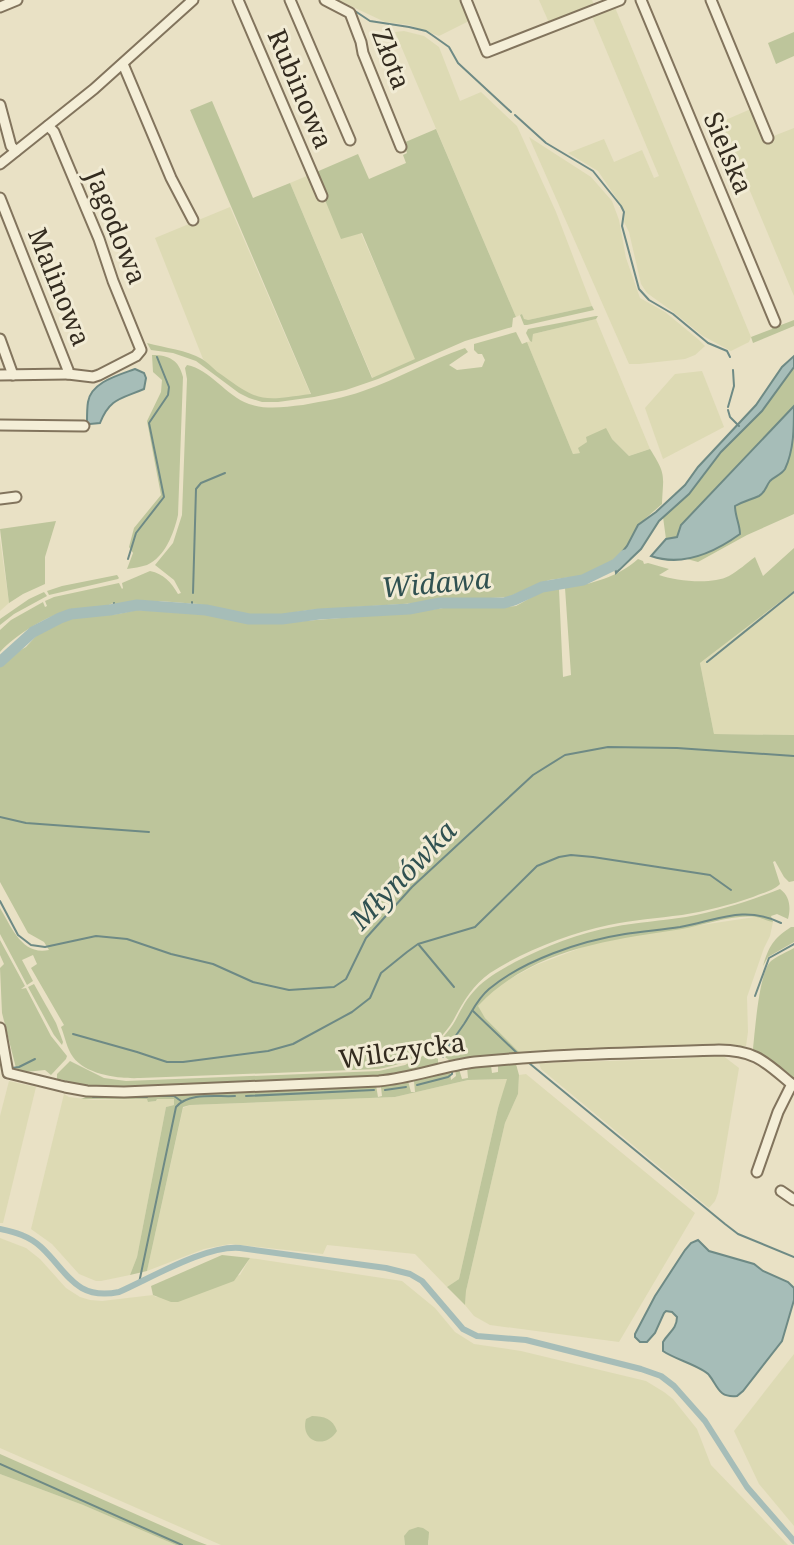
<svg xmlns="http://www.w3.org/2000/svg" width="794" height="1545" font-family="'Noto Serif',serif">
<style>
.farmland{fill:#dddab4}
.green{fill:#bdc59b}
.water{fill:#a6bdb8;stroke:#6e8a85;stroke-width:2}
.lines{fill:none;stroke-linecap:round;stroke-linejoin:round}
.stream{stroke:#6e8a85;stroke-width:2}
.canal{stroke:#a6bdb8;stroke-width:6}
.river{stroke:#a6bdb8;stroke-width:11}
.minor-casing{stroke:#82745d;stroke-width:13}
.minor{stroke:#f4eed7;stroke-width:9}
.labels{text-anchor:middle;stroke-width:6;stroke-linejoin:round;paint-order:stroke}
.street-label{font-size:26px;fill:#332b1f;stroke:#f1ebd4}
.water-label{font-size:28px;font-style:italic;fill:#305151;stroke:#f1ebd4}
</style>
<rect width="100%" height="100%" fill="#e9e1c5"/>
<g class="farmland">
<polygon points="338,0 463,0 471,20 439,36 409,25 385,22"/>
<polygon points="539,0 592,0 595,7 550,25"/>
<polygon points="614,5 751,337 749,342 731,351 703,336 672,311 647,293 641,284 629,232 624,222 625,211 598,171 568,153 604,139 614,162 642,150 654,178 659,176 591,14"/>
<polygon points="404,31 424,36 439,47 460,101 481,92 517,126 556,212 592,306 528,320 524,320 522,314 516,317 395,32"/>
<polygon points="753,108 766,139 794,128 794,296 721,122"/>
<polygon points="529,137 591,177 612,201 619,220 626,258 640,298 665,312 699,340 705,346 695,355 685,359 639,364 629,364"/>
<polygon points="314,173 361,233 416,359 373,379 290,183"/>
<polygon points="230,207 311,395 271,399 258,398 244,392 210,367 203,359 155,238"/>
<polygon points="596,319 650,449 629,456 612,439 587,442 580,453 573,454 527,342 532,341 533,334"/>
<polygon points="702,371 724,427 663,459 645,408 675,374"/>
<polygon points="0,539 9,603 0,611"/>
<polygon points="794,591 794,735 714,734 700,663"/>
<polygon points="755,917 773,922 770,936 764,948 747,997 748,1032 746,1046 521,1054 485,1018 477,1006 490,993 504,982 536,965 591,944 627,936"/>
<polygon points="722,1055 739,1068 718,1193 715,1201 709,1208 541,1069 539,1063 676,1059"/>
<polygon points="526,1074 695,1213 619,1342 490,1325 474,1316 465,1305 466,1291 505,1123 518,1094 519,1075"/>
<polygon points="508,1079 498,1108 459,1279 447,1287 415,1254 327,1245 323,1254 230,1244 204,1249 147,1271 183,1108 190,1105 395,1097 468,1080"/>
<polygon points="9,1081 36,1087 3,1223 0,1223 0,1116"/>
<polygon points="64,1094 69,1097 93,1100 148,1099 149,1102 156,1101 157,1099 174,1099 174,1105 166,1107 137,1257 130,1275 101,1281 96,1281 79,1274 52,1244 31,1229"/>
<polygon points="0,1238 26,1248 40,1259 66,1288 80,1297 90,1300 102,1301 153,1295 156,1297 240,1275 250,1258 402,1281 435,1308 455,1332 474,1344 521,1351 646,1381 664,1392 673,1399 697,1429 711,1465 788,1545 428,1545 429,1540 404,1536 405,1545 221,1545 0,1448"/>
<polygon points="794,1354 794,1526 759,1484 734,1431"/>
<polygon points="0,1474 83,1505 176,1545 0,1545"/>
</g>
<g class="green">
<polygon points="794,32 794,56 776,64 768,43"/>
<path d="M212,101L253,198L290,183L372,378L415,359L362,233L341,239L314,173L358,154L369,179L406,163L403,155L407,153L403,143L436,129L516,317L513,318L512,327L465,341L378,379L346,390L314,397L278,402H262L249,398L239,393L196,361L173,353L151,350L147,343C165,348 187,350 202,359C209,363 215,371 222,375C261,404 264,400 311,394L190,110Z"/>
<polygon points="592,306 594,310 527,325 524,325 520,315 522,314 524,319 528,320"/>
<polygon points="596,316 598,316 596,319 533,334 532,342 530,341 526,333 528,329"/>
<polygon points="794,320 794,326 753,343 751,337 772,329 771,324 779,321 781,325"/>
<path d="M516,332L522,344L527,342L573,454L580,453L578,448L587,442L586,437L606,428L612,439L629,456L650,449C667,476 663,475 662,504L638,525L627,546L614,562L586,575L549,580L508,597L474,599L453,598L418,603L309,610L278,615L243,614L198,604L159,601H137L115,605L113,603C101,610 85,607 70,610C48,615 15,635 0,652V630L11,620L43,602L45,607L47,606L45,601L54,597L119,583L122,589L123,588L122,583L150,571C164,574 171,582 178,594L181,593L174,580L155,565L173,543L182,515L187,379L185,368L187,365C210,369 226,396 249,404C267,410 284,407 303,405C324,401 344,398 363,391C398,379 430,360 465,348L468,352L449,365L457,370L482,367L485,360L482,354H478L474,350V344Z"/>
<path d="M152,355C169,355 179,360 183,377L178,515C174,533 165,557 147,565C141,567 133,568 127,569L133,553L129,547L134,528L161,495L147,421L161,392L162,380L153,372Z"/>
<polygon points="794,367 794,514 747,535 698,562 687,559 669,561 651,556 666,539 663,517 689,494 721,452 762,411"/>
<polygon points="56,521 45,557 45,584 23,594 9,603 0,529"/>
<path d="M794,548V591L700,663L714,734L794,735V881L789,882L784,877L775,861L773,862L780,884C773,891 762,893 753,897C730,905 706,911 682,915C658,918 633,920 609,925C568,934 526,950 490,973C472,986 463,1002 453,1021C436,1048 410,1064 378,1069L140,1078C120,1079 86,1075 73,1057C67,1049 65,1037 61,1027L64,1025L31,968L37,964L33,955L22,960L33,981L27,985L0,934V908C11,926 22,956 49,950L44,942L28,933L0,882V667L10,656L26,647L37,635L65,619L118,614L137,610L213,615L257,624L292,622L415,612L450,607L496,608L516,606L541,592L559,589L563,677L571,675L565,588C592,584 618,577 638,559L643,561L644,564L648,563L669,569L659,575C676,581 712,585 729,576C738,571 747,563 755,557L763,576Z"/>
<polygon points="117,575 119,578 118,579 49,595 47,591 62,586"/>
<polygon points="44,592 47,596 14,614 0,625 0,619 29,599"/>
<path d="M780,889C790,896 791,908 788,919L777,914L771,916L773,922C768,921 761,918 756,917C734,914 704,925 682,929C609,940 532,949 478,1006L485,1018L521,1054L449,1060L437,1051C437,1041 450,1031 455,1021C461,1010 466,999 475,990C486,978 501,970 515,962C546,946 579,933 613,927C637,922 662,921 686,917C719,911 749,901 780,889Z"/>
<path d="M791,927H794V942L768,957L763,966C769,946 773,939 791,927Z"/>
<polygon points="0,940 25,986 21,989 26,988 51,1036 67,1056 66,1059 51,1075 45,1070 25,1072 16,1068 2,1013 0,968 4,964 0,955"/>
<path d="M794,948V1081L753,1049C755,1031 759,972 771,961C777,956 787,952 794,948Z"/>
<polygon points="34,984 56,1023 63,1042 62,1045 54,1035 28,987"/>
<polygon points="430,1052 432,1052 438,1059 438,1065 395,1076 159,1087 96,1087 63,1081 62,1079 60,1081 57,1079 57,1074 70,1061 104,1078 126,1081 379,1071 405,1065"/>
<polygon points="513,1062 516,1064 519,1075 518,1094 505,1123 466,1291 465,1305 447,1287 459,1279 498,1108 507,1079 468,1080 395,1097 190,1105 183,1107 147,1271 130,1275 137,1257 166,1107 174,1105 174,1099 157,1099 156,1101 148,1102 147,1099 81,1099 91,1095 376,1085 378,1097 382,1096 381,1087 384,1084 408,1081 411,1092 415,1092 414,1081 416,1079 450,1071 451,1080 456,1076 455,1069 459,1069 462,1079 468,1078 467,1067 491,1066 492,1073 498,1072 498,1064"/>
<polygon points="222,1255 250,1258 234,1281 178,1302 171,1302 153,1295 151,1286"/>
<path d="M312,1416C324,1416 333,1419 337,1431C325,1450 300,1442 306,1419Z"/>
<polygon points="0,1454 194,1540 207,1545 176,1545 83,1505 0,1474"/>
<polygon points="418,1527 423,1528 429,1532 428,1545 405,1545 404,1536 409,1530"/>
</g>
<g class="water">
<polygon points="794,356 794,367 762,411 721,452 689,494 659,521 641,549 616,573 614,562 627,546 638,525 656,512 685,485 698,467 756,405 782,367"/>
<path d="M135,369L144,373L146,378L144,389C121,399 110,398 100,423L90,424L87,422C87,415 87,408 88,402C91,382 119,375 135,369Z"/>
<path d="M794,406C794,427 794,450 785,469C781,475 775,476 770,481C766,486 765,493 759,496C750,500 744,501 735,506C735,516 740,525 740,534C715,552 682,567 651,556L666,539L677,537L681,525Z"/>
<path d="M698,1240L709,1251L754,1264L763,1271L788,1282L794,1288V1300L782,1341L743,1391L737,1396C718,1398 718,1386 709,1375C703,1367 674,1359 663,1351V1342C668,1333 677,1329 677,1317L672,1312L666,1311L664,1313L655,1333L647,1342H640L635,1337V1334L655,1296L685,1250L691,1243Z"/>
</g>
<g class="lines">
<g class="stream">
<polyline points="352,9 370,21 409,27 426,31 432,35 449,47 458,63 511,112"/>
<polyline points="515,115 546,143 593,171 621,206 624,212 622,226 639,289 649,300 673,314 708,343 727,351 730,357"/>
<polyline points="728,407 734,386 733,370"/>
<polyline points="728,410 730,417 739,426"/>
<polyline points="128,559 136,533 164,497 149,423 168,395 169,387 157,357"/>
<polyline points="193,593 196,489 201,483 225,473"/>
<polyline points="192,609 192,602"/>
<polyline points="112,610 114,603"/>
<polyline points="707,662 794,592"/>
<polyline points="0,817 26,823 149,832"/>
<polyline points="0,901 18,935 31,945 45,947 96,936 127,939 171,954 213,964 253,982 289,990 334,987 346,979 366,938 412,887 533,775 565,755 608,747 677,748 794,756"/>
<polyline points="419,945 454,987"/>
<polyline points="755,996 769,958 794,944"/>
<polyline points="473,1011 518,1054"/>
<polyline points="73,1034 137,1052 167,1062 183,1062 268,1051 293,1044 352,1012 370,998 381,973 407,952 418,944 475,927 537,866 559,857 571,855 593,857 710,875 731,890"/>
<path d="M443,1057V1054C450,1044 457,1034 464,1024C472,1012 477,999 489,989C524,960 580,941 625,934C643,931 661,930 680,927C718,920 744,905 781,923"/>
<polyline points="529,1063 725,1224 738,1234 794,1257"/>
<polyline points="12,1068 19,1067 35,1059"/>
<polyline points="417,1085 448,1077 452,1074 452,1072"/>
<polyline points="385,1090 406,1087"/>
<polyline points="157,1096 174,1096 181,1101"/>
<polyline points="246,1096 374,1090"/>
<polyline points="93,1097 147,1097"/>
<path d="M139,1283L176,1107C189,1092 216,1097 235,1096"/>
<polyline points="0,1464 182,1545"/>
</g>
<path class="canal" d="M0,1229C15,1232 29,1236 41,1247C67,1271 75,1301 119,1292C151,1278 206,1245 240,1248L386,1268L410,1274L422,1281L463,1329L477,1336L526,1340L641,1369L661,1376L674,1386L705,1421L747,1487L794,1541"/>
<polyline class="river" points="0,662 33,632 60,618 71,614 110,610 137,605 206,610 249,619 282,619 319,614 409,609 440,603 504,603 514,600 542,587 583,580 616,564 625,555"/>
<g class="minor-casing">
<g id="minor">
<polyline points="238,0 322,196"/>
<polyline points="290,0 350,140"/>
<polyline points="325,0 350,13 361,42 363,53 401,147"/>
<polyline points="466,0 487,52 620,0"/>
<polyline points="641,0 775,322"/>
<polyline points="711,0 768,138"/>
<polyline points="0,7 17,0"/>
<polyline points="123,64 171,178 193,220"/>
<polyline points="0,105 11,146 16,151"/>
<polyline points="48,126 54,132 99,239 113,281 141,350 136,356 99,375 93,377 68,374"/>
<polyline points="0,164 94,89 193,0"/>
<polyline points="0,198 68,370 68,374 0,375"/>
<polyline points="0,339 13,375"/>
<polyline points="0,425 84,426"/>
<polyline points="0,499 16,497"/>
<path d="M0,1028L8,1073L65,1087L87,1091L124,1092L379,1081C412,1078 443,1066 475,1062C556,1054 638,1053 719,1050C757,1050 767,1064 794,1086"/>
<polyline points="757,1172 778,1112 792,1084"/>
<polyline points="781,1191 794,1200"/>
</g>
</g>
<use href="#minor" class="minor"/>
</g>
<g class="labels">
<g class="street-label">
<text transform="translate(391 59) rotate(69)" y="9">Złota</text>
<text transform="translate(300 89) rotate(67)" y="9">Rubinowa</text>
<text transform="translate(728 153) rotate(67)" y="9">Sielska</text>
<text transform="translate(116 227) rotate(68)" y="9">Jagodowa</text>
<text transform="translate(59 287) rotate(68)" y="9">Malinowa</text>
<text transform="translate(402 1051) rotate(-8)" y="9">Wilczycka</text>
</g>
<g class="water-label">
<text transform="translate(436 583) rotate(-5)" y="10">Widawa</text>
<text transform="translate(403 875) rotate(-46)" y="10">Młynówka</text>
</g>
</g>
</svg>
